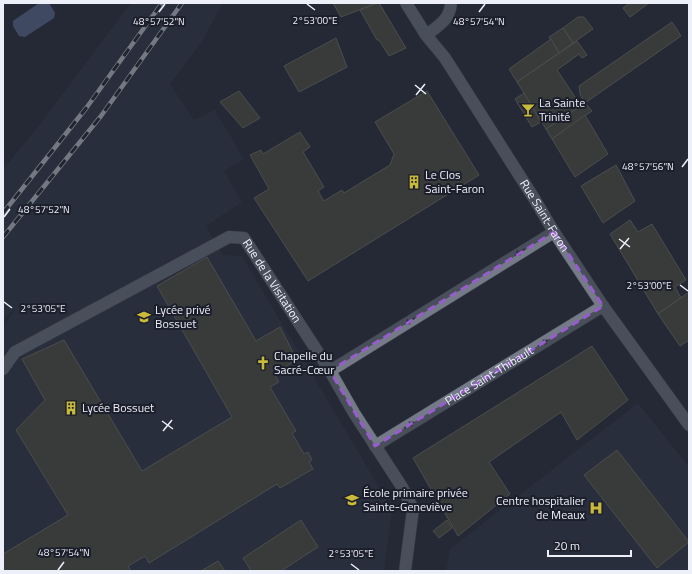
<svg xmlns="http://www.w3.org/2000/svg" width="692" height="574" font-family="'Titillium Web',sans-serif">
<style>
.built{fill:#2d3344}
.water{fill:#63709a}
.building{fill:#525142;stroke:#797868}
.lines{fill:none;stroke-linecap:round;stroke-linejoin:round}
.minor-casing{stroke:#444751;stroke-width:13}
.minor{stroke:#757a89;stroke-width:12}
.rail-casing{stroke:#d5d8e0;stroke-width:4.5}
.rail{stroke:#1c1f2b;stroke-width:3;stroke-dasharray:9;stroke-linecap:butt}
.oneway{fill:#373a47}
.marked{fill:none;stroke:#985dcd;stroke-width:3;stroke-dasharray:8 5;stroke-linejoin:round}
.ticks{fill:none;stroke:#edf0f8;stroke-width:1.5}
.labels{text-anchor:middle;stroke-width:4;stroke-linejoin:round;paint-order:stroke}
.poi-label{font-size:12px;fill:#edf0f8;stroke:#1c1f2b;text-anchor:start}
.street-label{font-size:12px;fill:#edf0f8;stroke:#1c1f2b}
.ticks-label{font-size:10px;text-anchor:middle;fill:#edf0f8;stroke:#1c1f2b;stroke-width:4;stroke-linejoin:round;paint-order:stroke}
</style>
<rect width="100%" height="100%" fill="#252935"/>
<g class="built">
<polygon points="131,3 223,3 201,43 170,84 194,120 215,110 244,159 224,171 242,202 206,226 223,255 242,256 392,509 384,571 3,571 3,328 15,309 3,319 3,169 38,127"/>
<polygon points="638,403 689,467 689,571 446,571 450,549"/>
</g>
<polygon class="water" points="39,3 49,3 55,13 54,18 25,37 19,36 13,26 13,21"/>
<g class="building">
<polygon points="333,3 377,3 341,17"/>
<polygon points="377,3 379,3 406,48 389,56 379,40 377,40 360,10"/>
<polygon points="630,3 649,3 630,17 623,8"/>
<polygon points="578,17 584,17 593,29 573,43 563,28"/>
<polygon points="672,22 681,36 585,103 580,94 579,86"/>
<polygon points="563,28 573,43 559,53 549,37"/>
<polygon points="336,38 347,67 299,92 284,66"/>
<polygon points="551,39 559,53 517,82 509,69"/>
<polygon points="577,41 587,55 582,58 579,54 557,70 581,106 546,129 517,82"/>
<polygon points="239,91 260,118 243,128 220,102"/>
<polygon points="427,91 479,175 308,281 254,198 269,189 250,155 261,150 263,154 300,132 310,147 303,152 324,187 318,191 324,201 342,190 344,193 390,165 394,154 375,122"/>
<polygon points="524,93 541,122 532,127 515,99"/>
<polygon points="585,103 592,111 552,139 546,129"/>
<polygon points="585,115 608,154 575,177 552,139"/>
<polygon points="616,165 635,201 603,223 581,186"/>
<polygon points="630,220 638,232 652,224 686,280 675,287 681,298 658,314 610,234"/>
<polygon points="207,257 256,341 280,327 297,360 274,373 279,382 270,387 296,431 292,433 304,454 308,452 312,460 309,462 313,469 280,488 277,484 149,563 145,556 128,566 131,571 3,571 3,554 68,515 16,430 45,400 22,359 64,340 142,471 232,417 157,286"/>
<polygon points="689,292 689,340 680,346 658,314"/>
<polygon points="592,346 628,400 577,440 561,412 489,462 510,494 458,536 413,458"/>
<polygon points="617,450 689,542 657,568 584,475"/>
<polygon points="301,520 318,547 281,571 251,571 243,558"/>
<polygon points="447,520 452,528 439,538 433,531"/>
<polygon points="218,561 225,571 201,571"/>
</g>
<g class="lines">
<g class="minor-casing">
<g id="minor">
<path id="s1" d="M406,3L426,35L445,58L535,200L554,232L603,306L689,425"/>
<path d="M426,35C438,26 450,20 451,3"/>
<path id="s2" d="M3,369L15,352L229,237L244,238L330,371L354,413L402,487L413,509L405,571"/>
<polyline points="330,371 554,232"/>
<path id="s3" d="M375,446L603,306"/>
</g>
</g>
<use href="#minor" class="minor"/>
<g class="rail-casing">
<g id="rail">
<polyline points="3,213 87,107 162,3"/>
<polyline points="3,237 101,116 182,3"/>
</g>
</g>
<use href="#rail" class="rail"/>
</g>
<defs><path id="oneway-solid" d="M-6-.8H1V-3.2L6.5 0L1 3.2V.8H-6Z"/></defs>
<g class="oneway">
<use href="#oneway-solid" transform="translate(520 252) rotate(148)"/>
<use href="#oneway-solid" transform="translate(410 321) rotate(148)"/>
<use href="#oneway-solid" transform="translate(543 343) rotate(-32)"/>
<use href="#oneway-solid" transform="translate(409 425) rotate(-32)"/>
</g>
<path d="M0 0H692V574H0ZM554,232L603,306L375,446L330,371Z" fill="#252935" fill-opacity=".55" fill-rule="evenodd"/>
<path class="marked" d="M554,232L603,306L375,446L330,371Z"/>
<path class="ticks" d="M307,4L315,10M159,12L165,4M479,12L485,4M415,85L426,94M416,95L425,84M682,167L688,159M4,217L10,209M619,239L630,247M620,249L629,238M680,285L688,291M4,302L12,308M162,421L173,429M163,431L172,420M351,564L359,570M58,570L64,562"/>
<defs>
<g id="bar-bare" transform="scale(1.08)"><path d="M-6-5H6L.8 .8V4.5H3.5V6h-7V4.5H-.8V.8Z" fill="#caba3a" stroke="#1c1f2b" stroke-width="2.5" paint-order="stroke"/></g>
<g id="building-bare" transform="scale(1.08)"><path d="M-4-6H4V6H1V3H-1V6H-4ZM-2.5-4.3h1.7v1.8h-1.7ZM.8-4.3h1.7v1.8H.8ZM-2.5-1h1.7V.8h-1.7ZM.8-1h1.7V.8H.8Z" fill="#caba3a" stroke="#1c1f2b" stroke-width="2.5" paint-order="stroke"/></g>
<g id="school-bare" transform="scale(1.08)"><path d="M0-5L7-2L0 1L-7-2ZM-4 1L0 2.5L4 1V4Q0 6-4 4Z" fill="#caba3a" stroke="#1c1f2b" stroke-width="2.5" paint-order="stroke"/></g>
<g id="church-bare" transform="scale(1.08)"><path d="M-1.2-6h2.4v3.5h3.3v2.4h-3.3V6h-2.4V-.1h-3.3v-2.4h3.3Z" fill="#caba3a" stroke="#1c1f2b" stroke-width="2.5" paint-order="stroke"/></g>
<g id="hospital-bare" transform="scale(1.08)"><path d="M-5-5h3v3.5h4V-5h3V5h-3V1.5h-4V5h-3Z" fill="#caba3a" stroke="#1c1f2b" stroke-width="2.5" paint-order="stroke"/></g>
</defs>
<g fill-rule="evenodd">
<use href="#bar-bare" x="528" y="110"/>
<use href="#building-bare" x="414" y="182"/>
<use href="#school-bare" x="144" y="317"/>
<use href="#church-bare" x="263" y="363"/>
<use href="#building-bare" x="71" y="408"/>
<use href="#school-bare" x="352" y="500"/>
<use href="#hospital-bare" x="596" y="508"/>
</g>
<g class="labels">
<g class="poi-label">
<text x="539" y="107">La Sainte<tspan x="539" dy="14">Trinité</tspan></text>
<text x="425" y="179">Le Clos<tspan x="425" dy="14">Saint-Faron</tspan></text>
<text x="155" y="314">Lycée privé<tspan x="155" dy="14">Bossuet</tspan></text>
<text x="274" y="360">Chapelle du<tspan x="274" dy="14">Sacré-Cœur</tspan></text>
<text x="82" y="412">Lycée Bossuet</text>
<text x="363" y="497">École primaire privée<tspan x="363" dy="14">Sainte-Geneviève</tspan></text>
<text x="585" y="505" text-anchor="end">Centre hospitalier<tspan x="585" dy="14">de Meaux</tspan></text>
</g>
<g class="street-label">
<text dy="4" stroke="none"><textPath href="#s1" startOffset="254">Rue Saint-Faron</textPath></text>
<text dy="4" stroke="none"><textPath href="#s2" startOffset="330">Rue de la Visitation</textPath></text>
<text dy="4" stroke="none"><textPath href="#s3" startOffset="134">Place Saint-Thibault</textPath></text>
</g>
</g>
<g class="ticks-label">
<text x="315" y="24">2°53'00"E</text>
<text x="159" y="25">48°57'52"N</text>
<text x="479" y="25">48°57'54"N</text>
<text x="648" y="170">48°57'56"N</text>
<text x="44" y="213">48°57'52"N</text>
<text x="649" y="289">2°53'00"E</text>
<text x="43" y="312">2°53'05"E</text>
<text x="64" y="556">48°57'54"N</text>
<text x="351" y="557">2°53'05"E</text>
</g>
<rect width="692" height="574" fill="none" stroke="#edf0f8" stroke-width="8"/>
<path d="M548 550v6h83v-6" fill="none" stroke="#edf0f8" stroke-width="2"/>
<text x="554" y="550" font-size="12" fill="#edf0f8" stroke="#1c1f2b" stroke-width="3" paint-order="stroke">20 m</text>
</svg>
